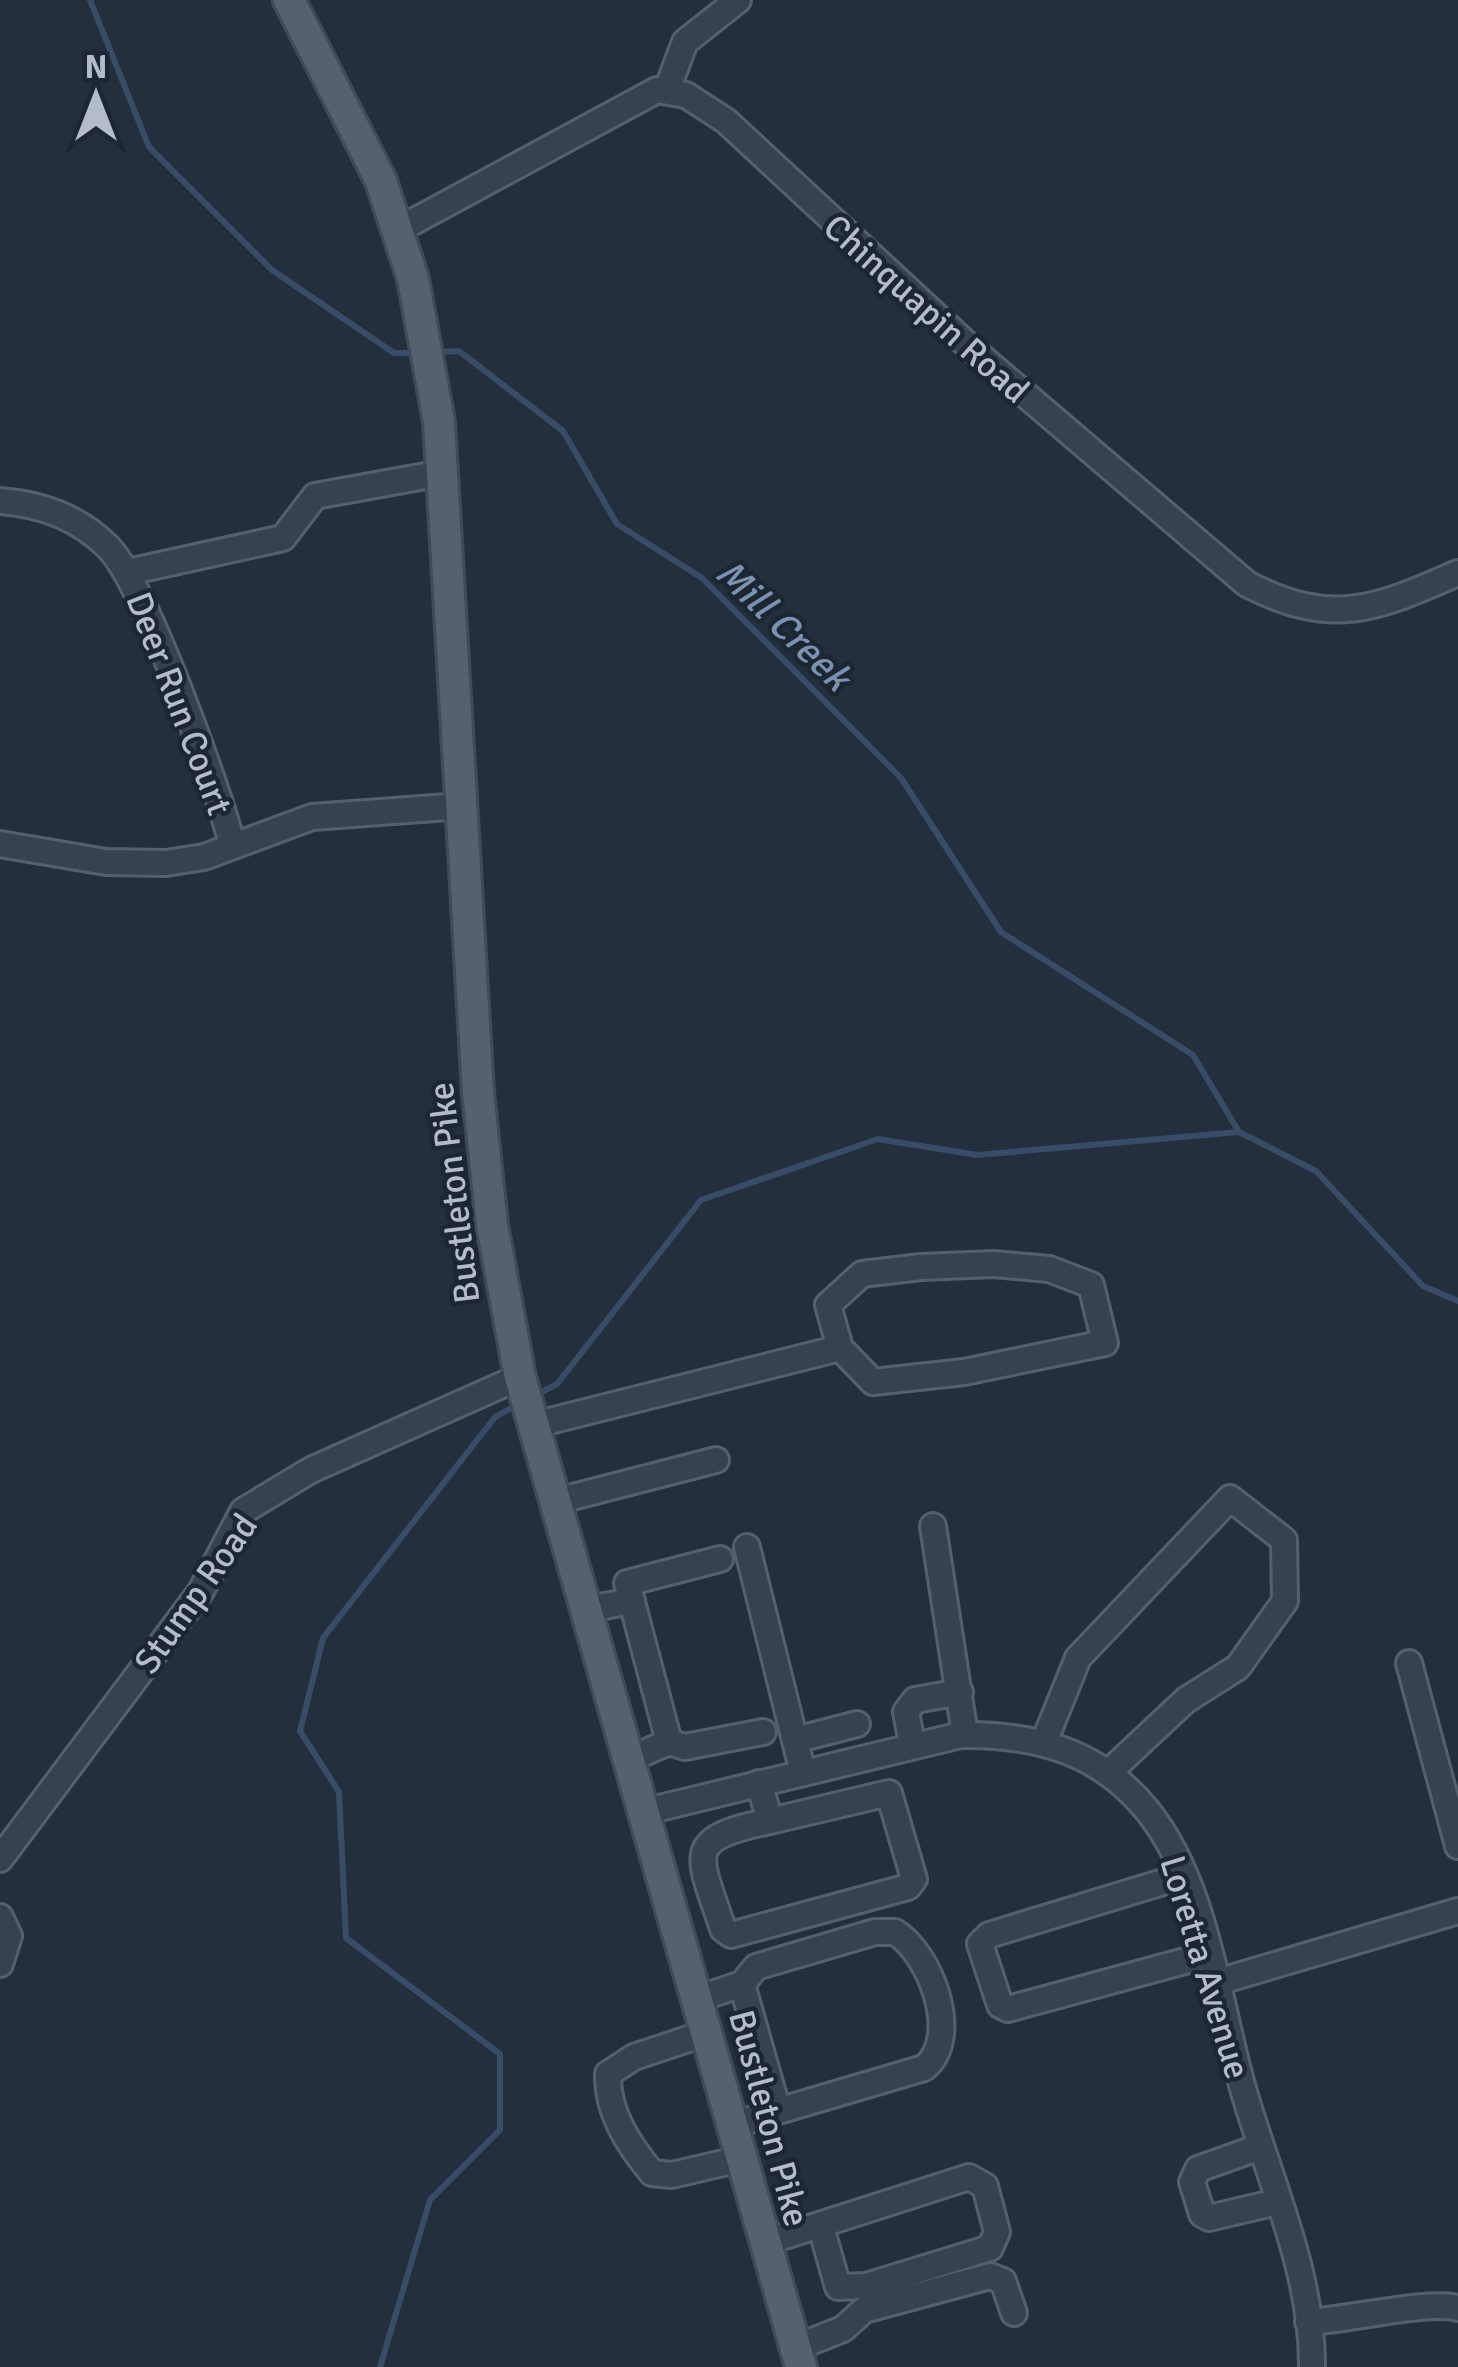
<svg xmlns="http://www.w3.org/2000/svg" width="1458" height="2367" font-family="Signika,sans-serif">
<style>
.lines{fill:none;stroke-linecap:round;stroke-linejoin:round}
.stream{stroke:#394c67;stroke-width:6}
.minor-casing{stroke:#565f6c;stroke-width:30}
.major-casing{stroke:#414a57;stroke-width:36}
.minor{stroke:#38414e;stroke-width:24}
.major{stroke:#56606e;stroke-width:30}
.labels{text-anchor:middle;stroke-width:9;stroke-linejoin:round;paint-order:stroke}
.street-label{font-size:36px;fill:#b4bcc9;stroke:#1d2633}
.water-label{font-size:39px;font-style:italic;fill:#7c92b1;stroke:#1d2633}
</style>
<rect width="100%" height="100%" fill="#242f3e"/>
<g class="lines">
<g class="stream">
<polyline points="90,0 149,147 272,270 394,353 414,353"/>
<polyline points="439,352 459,351 563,431 617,524 702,578 901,778 1001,932 1193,1055 1239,1132 1316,1171 1423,1286 1458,1301"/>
<polyline points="534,1396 557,1384 701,1200 878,1139 977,1155 1239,1132"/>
<polyline points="380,2367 430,2200 500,2130 500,2054 346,1938 339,1792 300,1731 323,1638 495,1417 517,1405"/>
</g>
<g class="minor-casing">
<g id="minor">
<polyline points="667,90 685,42 738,0"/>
<path d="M398,230L657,90L686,95L726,121L973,350L1247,584C1332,628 1376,609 1458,573"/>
<path d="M0,501C41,504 79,518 108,547C144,582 218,788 232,844"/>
<polyline points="128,572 283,538 315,496 442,473"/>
<polyline points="0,844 106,862 166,863 204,857 312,817 462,806"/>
<polyline points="534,1425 840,1348 873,1382 964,1372 1105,1343 1091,1285 1049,1269 994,1264 921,1267 862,1274 828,1305 840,1348"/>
<polyline points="557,1501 716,1460"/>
<polyline points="933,1526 965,1735"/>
<polyline points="747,1547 803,1773"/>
<polyline points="588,1609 632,1601"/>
<polyline points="1409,1663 1458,1846"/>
<polyline points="795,1740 857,1724"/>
<polyline points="669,1742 627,1583 720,1559"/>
<polyline points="1044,1742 1078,1658 1230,1498 1284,1540 1285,1601 1238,1667 1186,1700 1108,1773"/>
<polyline points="912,1744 906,1712 915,1700 960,1692"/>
<polyline points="632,1758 669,1742 685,1747 763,1732"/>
<path d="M759,1783L770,1821C682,1839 698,1853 723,1929L731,1935L908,1887L914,1879L889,1793L770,1821"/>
<path d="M647,1811L961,1735C1034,1734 1099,1751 1147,1810C1206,1883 1217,1996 1242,2085C1267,2175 1313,2271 1312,2367"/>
<polyline points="0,1859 201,1591 243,1511 311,1470 520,1377"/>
<polyline points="1183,1876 989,1935 980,1944 1000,2005 1008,2009 1207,1955"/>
<polyline points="0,1917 9,1936 0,1964"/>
<polyline points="1214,1983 1458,1911"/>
<path d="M742,1984L756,1967L875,1932H895C931,1954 962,2038 924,2068L778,2111"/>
<polyline points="697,1999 742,1984 778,2111 731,2126"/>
<path d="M706,2033L634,2057L608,2074C607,2112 628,2144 652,2173L672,2175L740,2159"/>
<polyline points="1260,2147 1198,2169 1192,2182 1202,2214 1209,2218 1277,2202"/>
<polyline points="763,2243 969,2177 985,2186 997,2232 990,2248 866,2286 838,2287 821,2227"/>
<path d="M1308,2322C1349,2320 1427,2300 1458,2308"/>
<polyline points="795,2348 843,2329 864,2310 990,2276 1003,2281 1014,2313"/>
</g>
</g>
<g class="major-casing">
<polyline id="major" points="289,0 381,181 413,279 439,422 478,1092 492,1225 520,1377 801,2367"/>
</g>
<use href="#minor" class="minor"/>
<use href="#major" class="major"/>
</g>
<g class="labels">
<g class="street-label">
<text transform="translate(927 308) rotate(42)" y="13">Chinquapin Road</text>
<text transform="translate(180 703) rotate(69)" y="13">Deer Run Court</text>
<text transform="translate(453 1193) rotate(-97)" y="13">Bustleton Pike</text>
<text transform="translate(195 1593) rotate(-55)" y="13">Stump Road</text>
<text transform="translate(1206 1967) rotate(73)" y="13">Loretta Avenue</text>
<text transform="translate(770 2118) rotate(75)" y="13">Bustleton Pike</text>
</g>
<g class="water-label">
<text transform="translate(784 624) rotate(44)" y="14">Mill Creek</text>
</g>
</g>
<g transform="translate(96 96)" stroke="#1d2633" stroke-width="9" paint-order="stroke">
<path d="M0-9L21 45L0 30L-21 45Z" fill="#b4bcc9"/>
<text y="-18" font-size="33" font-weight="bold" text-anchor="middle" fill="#b4bcc9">N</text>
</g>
</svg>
